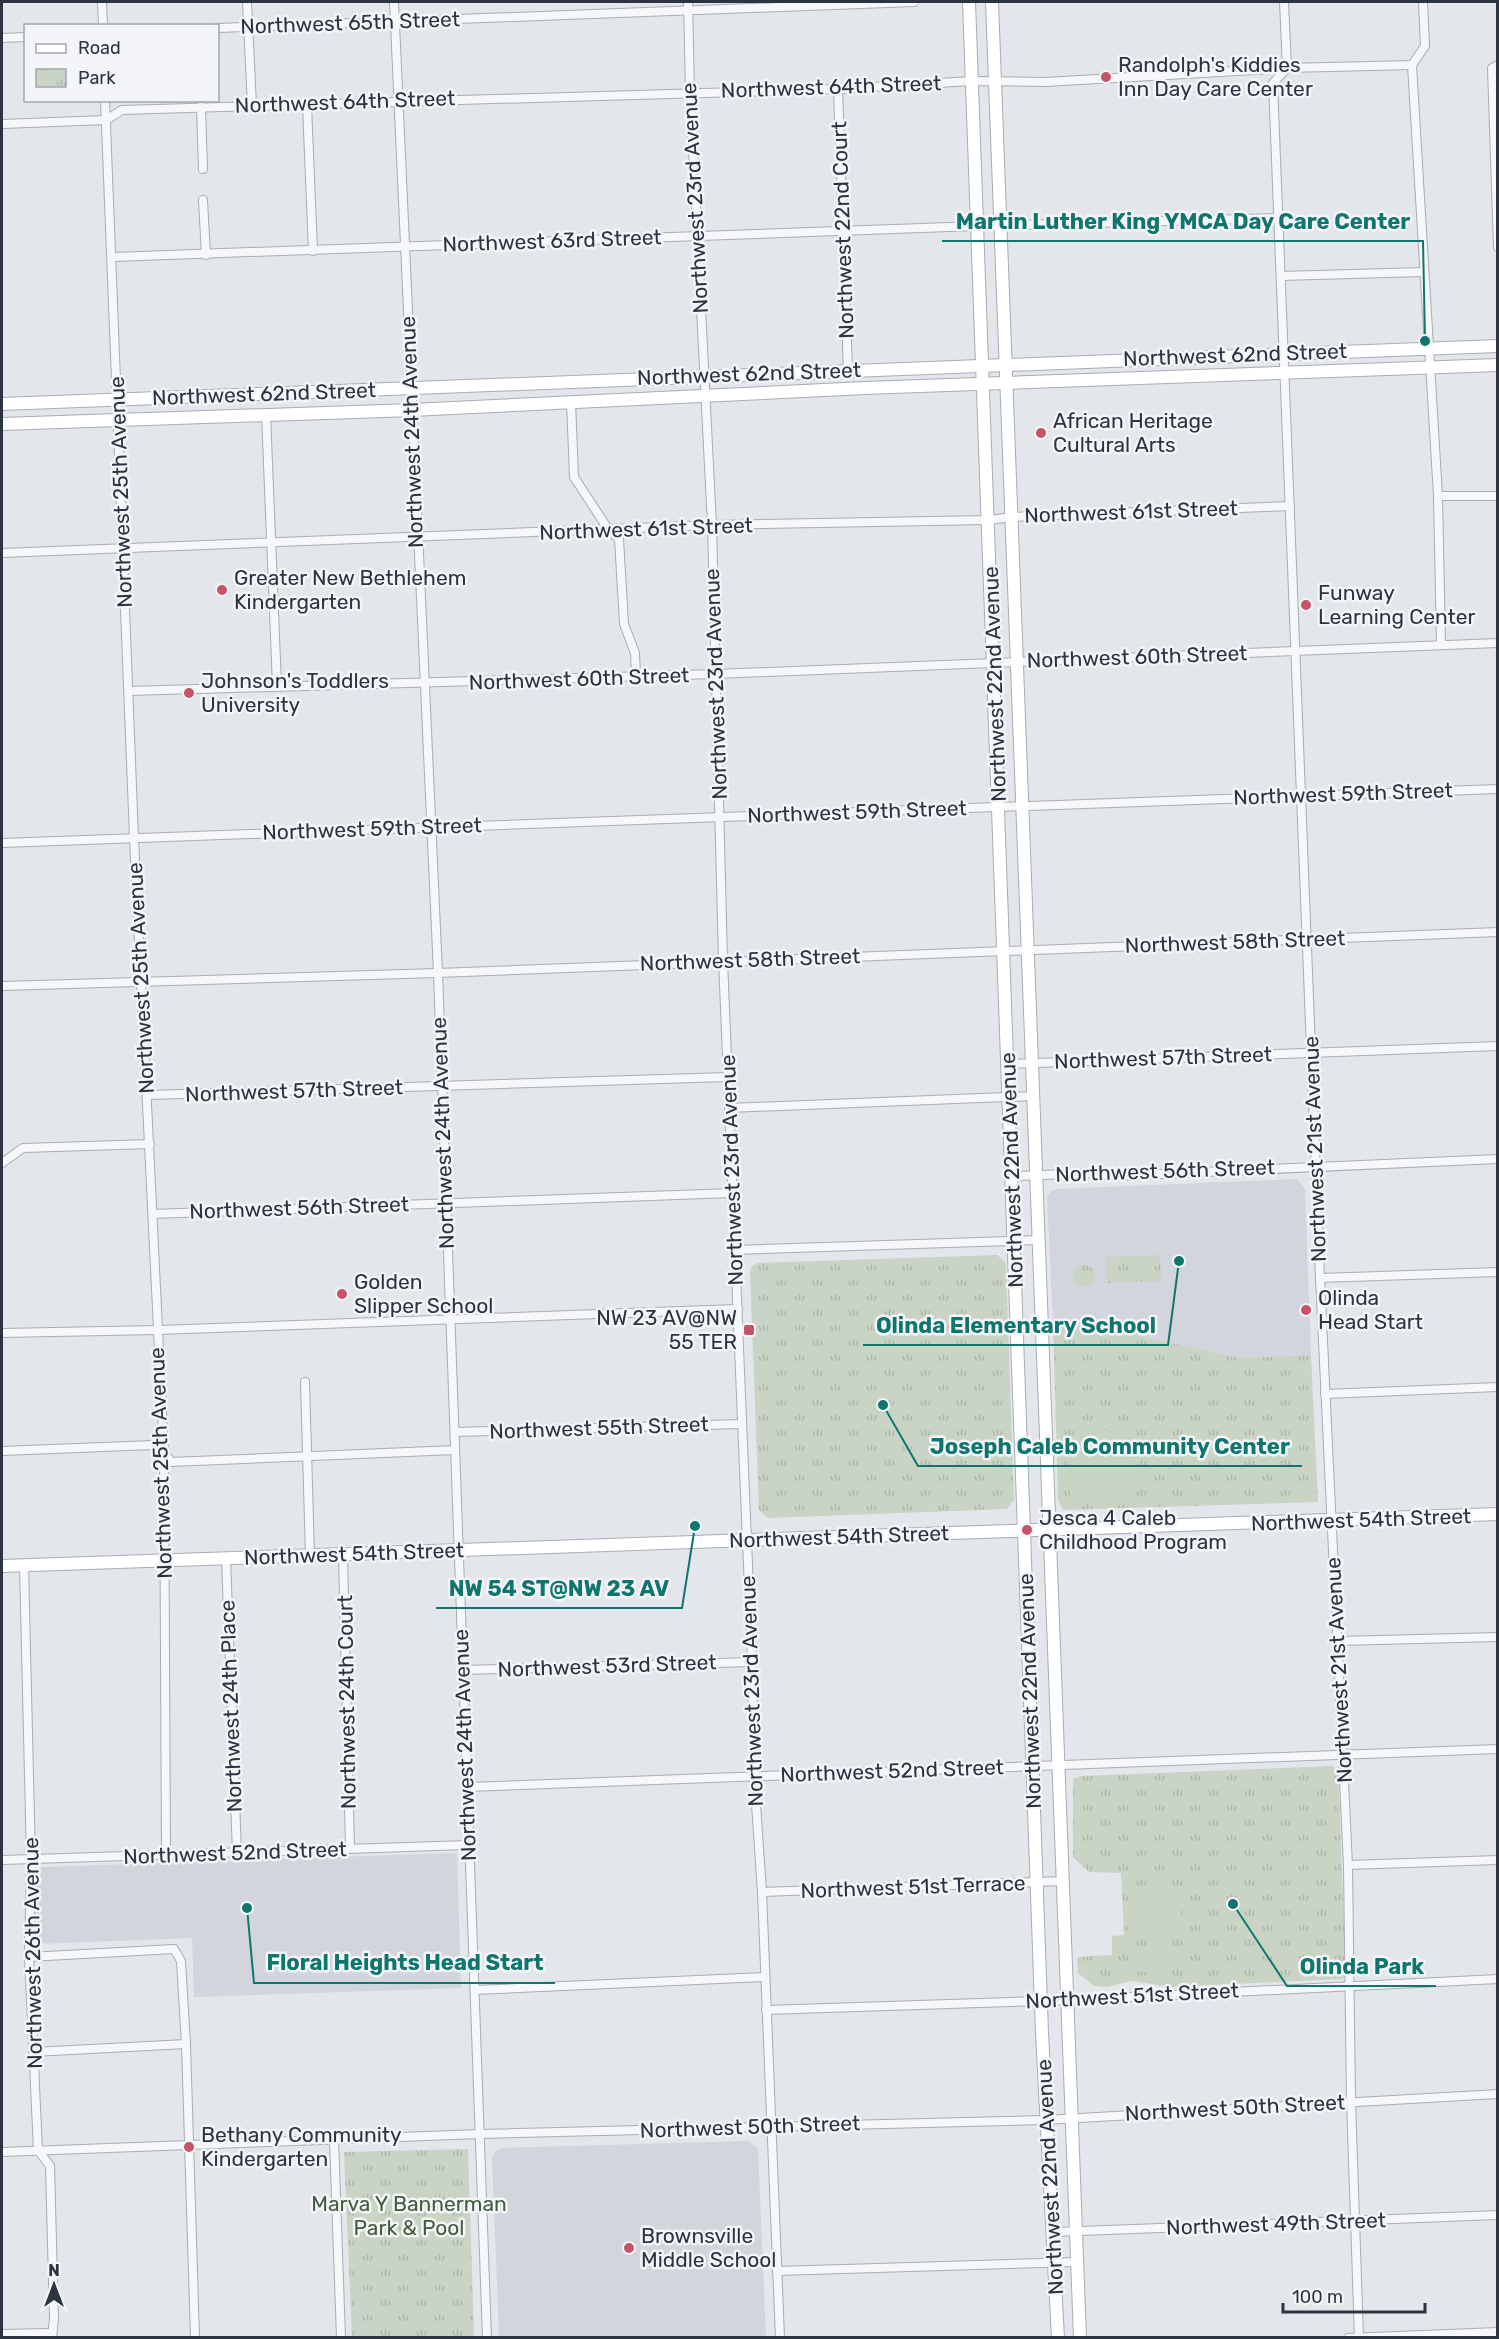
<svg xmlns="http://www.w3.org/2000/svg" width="1499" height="2339" font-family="Rubik,sans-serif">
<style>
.built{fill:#d2d5dc}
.park{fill:url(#park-tufts)}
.pitch{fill:#c9d4c5}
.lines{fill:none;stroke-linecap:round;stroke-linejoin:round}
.minor-casing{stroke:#a8adb4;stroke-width:10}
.secondary-casing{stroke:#a8adb4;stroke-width:14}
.minor{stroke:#f6f7f9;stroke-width:8}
.secondary{stroke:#fff;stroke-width:12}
.poi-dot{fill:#c45466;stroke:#f3f5f8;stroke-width:2}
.labels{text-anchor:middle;stroke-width:5;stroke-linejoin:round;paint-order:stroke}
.street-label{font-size:21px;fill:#2c3441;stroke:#f3f5f8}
.poi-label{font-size:21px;fill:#2c3441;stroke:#f3f5f8;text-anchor:start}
.park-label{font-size:21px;fill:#415c3b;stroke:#f3f5f8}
.leader{fill:none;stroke:#0f766e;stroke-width:2}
.callout-dot{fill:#0f766e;stroke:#f3f5f8;stroke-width:2}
.callout-label{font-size:22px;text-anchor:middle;font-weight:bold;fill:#0f766e;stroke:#f3f5f8;stroke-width:5;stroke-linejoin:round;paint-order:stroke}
</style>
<defs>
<pattern id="park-tufts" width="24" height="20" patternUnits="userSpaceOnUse" patternTransform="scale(1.5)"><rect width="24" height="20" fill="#c9d4c5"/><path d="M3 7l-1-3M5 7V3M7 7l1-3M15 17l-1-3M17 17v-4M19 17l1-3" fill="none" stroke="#adb7aa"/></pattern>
</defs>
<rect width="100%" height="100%" fill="#e3e6ea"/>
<g class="built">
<polygon points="1297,1179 1305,1189 1311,1355 1238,1358 1105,1328 1053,1326 1047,1196 1051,1191 1057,1189"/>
<polygon points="457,1853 461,1988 194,1997 192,1938 36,1944 33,1878 38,1869 43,1867"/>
<polygon points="749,2141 758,2149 766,2337 499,2337 492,2158 495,2151 502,2148"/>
</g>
<g class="park">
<polygon points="997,1255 1006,1263 1014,1500 1007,1509 768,1518 759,1510 750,1272 752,1266 758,1263"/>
<polygon points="1160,1255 1161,1281 1107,1283 1106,1257"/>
<circle cx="1084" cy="1276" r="11"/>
<polygon points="1053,1326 1105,1328 1238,1358 1311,1355 1318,1502 1063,1510 1058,1500"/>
<polygon points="1332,1766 1338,1771 1346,1975 1342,1979 1171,1987 1131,1981 1107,1987 1094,1986 1078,1973 1077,1957 1112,1955 1112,1936 1124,1935 1121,1873 1089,1872 1073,1857 1073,1779 1081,1776"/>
<polygon points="468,2149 474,2337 352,2337 344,2152"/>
</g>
<g class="pitch">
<path d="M1097,1429C1133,1433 1150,1467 1134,1500L1076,1501L1070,1495L1068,1438L1087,1430Z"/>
<polygon points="1180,1889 1182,1932 1130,1934 1129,1891"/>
<polygon points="1166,1951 1167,1971 1131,1972 1130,1952"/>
</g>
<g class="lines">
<g class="minor-casing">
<g id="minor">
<polyline points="102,2 103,26"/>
<polyline points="247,2 252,106"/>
<polyline points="394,2 438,973 487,2338"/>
<polyline points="688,2 690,92 712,525 723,960 752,1662 754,1775 762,1892 780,2338"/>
<polyline points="1284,2 1287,68 1273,83 1320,1278 1348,1865 1351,2101 1359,2338"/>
<polyline points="1423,2 1425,46 1412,65 1438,496 1441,645"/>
<polyline points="218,28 914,2"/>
<polyline points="2,38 26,37"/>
<polyline points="1498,65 1492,68 1498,247"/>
<polyline points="838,89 848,371"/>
<polyline points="105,100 134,838 164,1452 166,1855"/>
<polyline points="307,105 313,251"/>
<polyline points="201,107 203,169"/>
<polyline points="2,124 106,120 122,110 838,89 972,81 1046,82 1287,68 1412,65"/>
<polyline points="203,200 206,255"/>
<polyline points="113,257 977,226 1279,218"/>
<polyline points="1281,276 1423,272"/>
<polyline points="571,401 574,477 608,529 619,539 624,624 635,653 636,677"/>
<polyline points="266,414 277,686"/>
<polyline points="1438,496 1498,496"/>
<polyline points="2,553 712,525 989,520 1012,517 1290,506"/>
<polyline points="129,691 715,674 1498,643"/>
<polyline points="2,843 1498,789"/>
<polyline points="2,986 438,973 1498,932"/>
<polyline points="1008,1064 1498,1046"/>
<polyline points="148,1095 728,1077"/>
<polyline points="729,1108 1033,1096"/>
<polyline points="2,1163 23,1148 150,1144"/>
<polyline points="1013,1176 1092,1173 1115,1176 1498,1159"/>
<polyline points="153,1214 732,1193"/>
<polyline points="735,1250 1038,1240"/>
<polyline points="1320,1278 1498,1272"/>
<polyline points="2,1333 158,1330 738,1309"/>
<polyline points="305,1382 310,1556"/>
<polyline points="1325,1394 1498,1387"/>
<polyline points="455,1432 742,1424"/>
<polyline points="2,1451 153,1445 164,1452 171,1462 455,1450"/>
<polyline points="343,1555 350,1849"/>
<polyline points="226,1559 237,1853"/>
<polyline points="24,1565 31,1859 29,1957 38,2150 50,2166 54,2319 52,2338"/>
<polyline points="1338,1641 1498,1637"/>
<polyline points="463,1670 752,1662"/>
<polyline points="467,1787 1498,1749"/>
<polyline points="2,1860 468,1845"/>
<polyline points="1348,1865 1498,1860"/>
<polyline points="762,1892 1064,1881"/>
<polyline points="29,1957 174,1949 181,1961 186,2044 195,2338"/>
<polyline points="475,1990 765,1977"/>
<polyline points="766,2010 1069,2000 1498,1979"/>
<polyline points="33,2052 186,2044"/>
<polyline points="334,2140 341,2338"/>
<polyline points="2,2152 480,2134 1045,2120 1498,2094"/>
<polyline points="1054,2232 1498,2215"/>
<polyline points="777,2271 1078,2262"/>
<polyline points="2,2334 51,2333"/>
<polyline points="1348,2338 1498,2332"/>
</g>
</g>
<g class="secondary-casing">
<g id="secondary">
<polyline points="969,2 1042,2033 1058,2338"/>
<polyline points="992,2 1080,2338"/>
<polyline points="2,404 1498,346"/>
<polyline points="2,424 412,410 865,388 1498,365"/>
<polyline points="2,1566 1498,1514"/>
</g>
</g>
<use href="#minor" class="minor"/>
<use href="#secondary" class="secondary"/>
</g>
<g class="poi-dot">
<circle cx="1106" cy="77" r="6"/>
<circle cx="1041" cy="433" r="6"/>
<circle cx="222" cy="590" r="6"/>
<circle cx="1306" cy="605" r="6"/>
<circle cx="189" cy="693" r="6"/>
<circle cx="342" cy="1294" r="6"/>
<circle cx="1306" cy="1310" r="6"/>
<rect x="743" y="1324" width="12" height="12" rx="3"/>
<circle cx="1027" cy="1530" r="6"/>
<circle cx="189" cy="2147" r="6"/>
<circle cx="629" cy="2248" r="6"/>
</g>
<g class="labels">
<g class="street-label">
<text transform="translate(350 23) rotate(-2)" y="7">Northwest 65th Street</text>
<text transform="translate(831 87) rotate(-2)" y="7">Northwest 64th Street</text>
<text transform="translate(345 102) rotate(-2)" y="7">Northwest 64th Street</text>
<text transform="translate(695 198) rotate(-93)" y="7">Northwest 23rd Avenue</text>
<text transform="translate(843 230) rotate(-92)" y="7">Northwest 22nd Court</text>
<text transform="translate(552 241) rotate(-2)" y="7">Northwest 63rd Street</text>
<text transform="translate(1235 355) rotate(-2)" y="7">Northwest 62nd Street</text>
<text transform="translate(749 374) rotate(-2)" y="7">Northwest 62nd Street</text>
<text transform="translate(264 394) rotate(-2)" y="7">Northwest 62nd Street</text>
<text transform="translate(412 432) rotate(-92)" y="7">Northwest 24th Avenue</text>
<text transform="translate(121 492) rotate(-92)" y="7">Northwest 25th Avenue</text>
<text transform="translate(1131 512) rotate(-2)" y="7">Northwest 61st Street</text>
<text transform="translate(646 529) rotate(-2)" y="7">Northwest 61st Street</text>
<text transform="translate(1137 657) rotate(-2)" y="7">Northwest 60th Street</text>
<text transform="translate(579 679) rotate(-2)" y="7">Northwest 60th Street</text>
<text transform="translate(716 684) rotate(-92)" y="7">Northwest 23rd Avenue</text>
<text transform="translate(995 684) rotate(-92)" y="7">Northwest 22nd Avenue</text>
<text transform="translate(1343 794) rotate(-2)" y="7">Northwest 59th Street</text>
<text transform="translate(857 812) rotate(-2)" y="7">Northwest 59th Street</text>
<text transform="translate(372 829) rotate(-2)" y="7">Northwest 59th Street</text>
<text transform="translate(1235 942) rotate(-2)" y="7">Northwest 58th Street</text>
<text transform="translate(750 960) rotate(-2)" y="7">Northwest 58th Street</text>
<text transform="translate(141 978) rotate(-93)" y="7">Northwest 25th Avenue</text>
<text transform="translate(1163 1058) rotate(-2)" y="7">Northwest 57th Street</text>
<text transform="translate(294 1091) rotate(-2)" y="7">Northwest 57th Street</text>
<text transform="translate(443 1133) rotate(-92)" y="7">Northwest 24th Avenue</text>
<text transform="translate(1315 1149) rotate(-92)" y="7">Northwest 21st Avenue</text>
<text transform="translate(732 1170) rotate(-92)" y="7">Northwest 23rd Avenue</text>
<text transform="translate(1012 1170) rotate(-92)" y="7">Northwest 22nd Avenue</text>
<text transform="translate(1165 1171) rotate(-2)" y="7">Northwest 56th Street</text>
<text transform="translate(299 1208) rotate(-2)" y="7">Northwest 56th Street</text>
<text transform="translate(599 1428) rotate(-2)" y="7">Northwest 55th Street</text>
<text transform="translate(161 1463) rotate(-92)" y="7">Northwest 25th Avenue</text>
<text transform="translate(1361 1520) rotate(-2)" y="7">Northwest 54th Street</text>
<text transform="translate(839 1537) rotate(-2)" y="7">Northwest 54th Street</text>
<text transform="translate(354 1554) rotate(-2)" y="7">Northwest 54th Street</text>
<text transform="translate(607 1666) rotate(-2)" y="7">Northwest 53rd Street</text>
<text transform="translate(1339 1670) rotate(-93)" y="7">Northwest 21st Avenue</text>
<text transform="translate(752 1691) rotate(-92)" y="7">Northwest 23rd Avenue</text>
<text transform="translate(1030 1691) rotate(-92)" y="7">Northwest 22nd Avenue</text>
<text transform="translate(347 1702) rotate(-91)" y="7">Northwest 24th Court</text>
<text transform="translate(231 1706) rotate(-92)" y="7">Northwest 24th Place</text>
<text transform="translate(465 1745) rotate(-92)" y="7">Northwest 24th Avenue</text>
<text transform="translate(892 1771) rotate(-2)" y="7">Northwest 52nd Street</text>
<text transform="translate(235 1853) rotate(-2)" y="7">Northwest 52nd Street</text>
<text transform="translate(913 1887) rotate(-2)" y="7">Northwest 51st Terrace</text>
<text transform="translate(33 1953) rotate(-91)" y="7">Northwest 26th Avenue</text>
<text transform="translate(1132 1996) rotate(-3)" y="7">Northwest 51st Street</text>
<text transform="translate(1235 2108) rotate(-3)" y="7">Northwest 50th Street</text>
<text transform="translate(750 2127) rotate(-2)" y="7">Northwest 50th Street</text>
<text transform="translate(1050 2177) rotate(-93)" y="7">Northwest 22nd Avenue</text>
<text transform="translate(1276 2224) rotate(-2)" y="7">Northwest 49th Street</text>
</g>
<g class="poi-label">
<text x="1118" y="72">Randolph's Kiddies<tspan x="1118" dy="24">Inn Day Care Center</tspan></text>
<text x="1053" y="428">African Heritage<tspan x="1053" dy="24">Cultural Arts</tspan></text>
<text x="234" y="585">Greater New Bethlehem<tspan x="234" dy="24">Kindergarten</tspan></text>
<text x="1318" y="600">Funway<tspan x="1318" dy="24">Learning Center</tspan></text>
<text x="201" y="688">Johnson's Toddlers<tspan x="201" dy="24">University</tspan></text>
<text x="354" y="1289">Golden<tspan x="354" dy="24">Slipper School</tspan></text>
<text x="1318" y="1305">Olinda<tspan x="1318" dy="24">Head Start</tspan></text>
<text x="737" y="1325" text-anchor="end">NW 23 AV@NW<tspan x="737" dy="24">55 TER</tspan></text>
<text x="1039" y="1525">Jesca 4 Caleb<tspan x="1039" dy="24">Childhood Program</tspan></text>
<text x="201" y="2142">Bethany Community<tspan x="201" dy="24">Kindergarten</tspan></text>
<text x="641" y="2243">Brownsville<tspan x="641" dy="24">Middle School</tspan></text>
</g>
<g class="park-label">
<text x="409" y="2211">Marva Y Bannerman<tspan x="409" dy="24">Park &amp; Pool</tspan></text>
</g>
</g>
<path class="leader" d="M1425 341L1423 241H942M1179 1261L1168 1345H863M883 1405L918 1466H1302M695 1526L682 1608H436M247 1908L254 1983H555M1233 1904L1287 1986H1436"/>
<g class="callout-dot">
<circle cx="1425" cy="341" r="6"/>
<circle cx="1179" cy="1261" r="6"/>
<circle cx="883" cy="1405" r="6"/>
<circle cx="695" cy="1526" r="6"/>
<circle cx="247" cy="1908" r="6"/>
<circle cx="1233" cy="1904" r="6"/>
</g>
<g class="callout-label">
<text x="1183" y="229">Martin Luther King YMCA Day Care Center</text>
<text x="1016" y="1333">Olinda Elementary School</text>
<text x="1110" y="1454">Joseph Caleb Community Center</text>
<text x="559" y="1596">NW 54 ST@NW 23 AV</text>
<text x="405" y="1970">Floral Heights Head Start</text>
<text x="1362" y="1974">Olinda Park</text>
</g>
<rect width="1499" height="2339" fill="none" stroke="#2c3441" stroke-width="6"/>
<rect x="24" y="24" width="195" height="78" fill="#f3f5f8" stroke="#a3a8af" stroke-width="1.5"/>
<rect x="36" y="44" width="30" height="9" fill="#ffffff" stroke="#a3a8af" stroke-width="1.5"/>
<text x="78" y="54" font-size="18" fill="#2c3441">Road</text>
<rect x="36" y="69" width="30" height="18" fill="url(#park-tufts)" stroke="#a3a8af" stroke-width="1.5"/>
<text x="78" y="84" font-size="18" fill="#2c3441">Park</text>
<g transform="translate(54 2285)" stroke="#f3f5f8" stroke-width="4.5" paint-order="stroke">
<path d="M0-4.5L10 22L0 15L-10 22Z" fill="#2c3441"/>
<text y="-9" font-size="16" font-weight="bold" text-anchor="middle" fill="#2c3441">N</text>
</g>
<path d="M1283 2303v9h142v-9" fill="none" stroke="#2c3441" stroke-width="3"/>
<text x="1292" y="2303" font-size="18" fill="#2c3441" stroke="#f3f5f8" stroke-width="4.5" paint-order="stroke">100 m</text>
</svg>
